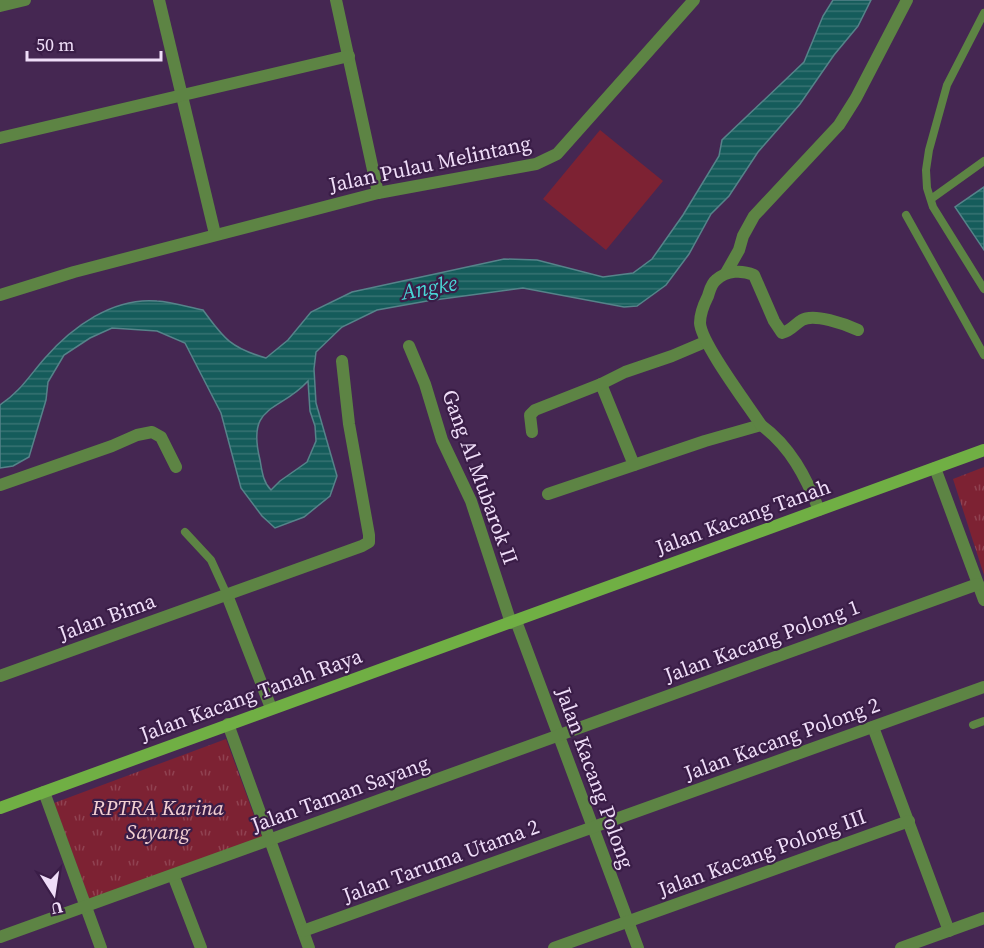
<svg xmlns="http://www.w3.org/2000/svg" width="984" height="948" font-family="'Source Serif 4',serif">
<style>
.grass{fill:url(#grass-tufts)}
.pitch{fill:#7d2233}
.water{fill:url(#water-rules);stroke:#56838a;stroke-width:1.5;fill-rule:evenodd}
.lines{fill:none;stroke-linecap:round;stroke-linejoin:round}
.lane{stroke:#5d8444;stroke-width:8}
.street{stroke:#5d8444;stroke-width:12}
.secondary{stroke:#70af44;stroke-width:12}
.labels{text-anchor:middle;stroke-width:4.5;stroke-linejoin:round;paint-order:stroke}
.street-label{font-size:21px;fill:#efddf8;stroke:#3a1d47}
.park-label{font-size:21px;font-style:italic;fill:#f3d0d2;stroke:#3a1d47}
.water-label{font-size:22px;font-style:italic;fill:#49d5d4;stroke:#3a1d47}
</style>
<defs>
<pattern id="grass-tufts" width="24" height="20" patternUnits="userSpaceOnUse" patternTransform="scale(1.5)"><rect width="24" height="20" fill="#7d2233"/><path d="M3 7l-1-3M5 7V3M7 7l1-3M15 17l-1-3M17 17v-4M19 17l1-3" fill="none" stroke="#904251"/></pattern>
<pattern id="water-rules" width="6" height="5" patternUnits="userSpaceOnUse" patternTransform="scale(1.5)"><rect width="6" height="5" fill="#155c5b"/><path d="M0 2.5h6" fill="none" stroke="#377373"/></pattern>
</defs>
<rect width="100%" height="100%" fill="#452752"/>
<g class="grass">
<polygon points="984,467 984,575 953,479"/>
<polygon points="226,739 262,837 90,901 54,803"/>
</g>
<polygon class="pitch" points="600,130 663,181 606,250 543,199"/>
<g class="water">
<path d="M833,0H871L858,26L834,55L800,104L758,152L729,196L711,214L689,254L666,285L637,306L624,307L523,288L427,301L377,310L342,327L316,352L314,369L316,403L337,476L330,496L304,517L275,528L262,516L241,488L221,413L185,343L157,331L112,328L90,338L64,355L48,382L46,400L29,457L13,466L0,468V405C21,391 29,376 45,358C72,327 113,297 157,301C172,302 188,307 203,310C224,339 231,348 266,358L288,340L311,312L352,292L504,259L537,260L603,277L633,273L652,259L683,215L719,156L722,140L804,62L823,16ZM308,381L310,411L315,426L316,441L307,462L280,481L271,490C263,482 262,471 260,460C246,403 279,413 308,381Z"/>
<polygon points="984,187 984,250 955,207"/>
</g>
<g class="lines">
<g class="lane">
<polyline points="984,13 947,85 929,150 926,170 927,188 933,207 984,289"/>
<polyline points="931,199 984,161"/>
<polyline points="906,215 984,355"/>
<polyline points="185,532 211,560 227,595"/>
<polyline points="973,725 984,721"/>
</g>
<g class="street">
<polyline points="159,0 215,234"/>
<polyline points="336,0 378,193"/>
<polyline points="0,6 25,0"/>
<polyline points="0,138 349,56"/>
<polyline points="726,273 739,250 743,236 754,216 839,125 856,98 907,0"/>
<polyline points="0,295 74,272 378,193 536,164 557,154 694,0"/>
<polyline points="409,346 425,384 442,440 471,501 511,623"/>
<polyline points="601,384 634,465"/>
<polyline points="532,432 530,415 535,410 601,384 625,372 672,356 705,342"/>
<polyline points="935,468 984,600"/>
<polyline points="0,485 112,446 137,435 152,432 161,437 176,467"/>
<polyline points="548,494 705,441 761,425"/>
<path d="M819,510C806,477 790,446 761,425C748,405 701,343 700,323C700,314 704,304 708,296C710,290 711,284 716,280C727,270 742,270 754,275L774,321L782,333C791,331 795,324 802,320C814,313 845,324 858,330"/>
<polyline points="227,595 271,708"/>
<polyline points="516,621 638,948"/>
<polyline points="0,676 362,546 369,542 369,535 349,424 342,361"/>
<polyline points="228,724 309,948"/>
<polyline points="873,727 949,931"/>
<polyline points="44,792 101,948"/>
<polyline points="173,875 201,948"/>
<polyline points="303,931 984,687"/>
<polyline points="0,937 978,584"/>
<polyline points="554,948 909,821"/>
<polyline points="901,948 984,918"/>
</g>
<polyline class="secondary" points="0,808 984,450"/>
</g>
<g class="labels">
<g class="street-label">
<text transform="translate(430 164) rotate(-12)" y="7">Jalan Pulau Melintang</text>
<text transform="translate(480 477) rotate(70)" y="7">Gang Al Mubarok II</text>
<text transform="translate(743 517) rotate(-20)" y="7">Jalan Kacang Tanah</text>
<text transform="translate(107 617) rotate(-20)" y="7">Jalan Bima</text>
<text transform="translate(762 641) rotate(-20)" y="7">Jalan Kacang Polong 1</text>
<text transform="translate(251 695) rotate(-20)" y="7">Jalan Kacang Tanah Raya</text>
<text transform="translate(782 739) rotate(-20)" y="7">Jalan Kacang Polong 2</text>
<text transform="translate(595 778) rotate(70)" y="7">Jalan Kacang Polong</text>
<text transform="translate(340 794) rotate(-20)" y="7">Jalan Taman Sayang</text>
<text transform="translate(762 853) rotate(-20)" y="7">Jalan Kacang Polong III</text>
<text transform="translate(441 861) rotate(-20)" y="7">Jalan Taruma Utama 2</text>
</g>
<g class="park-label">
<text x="158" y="815">RPTRA Karina<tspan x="158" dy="24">Sayang</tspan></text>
</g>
<g class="water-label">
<text transform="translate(429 287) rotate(-10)" y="8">Angke</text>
</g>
</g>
<g transform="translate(54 894) rotate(168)" stroke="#3a1d47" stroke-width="4.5" paint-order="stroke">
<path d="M0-4.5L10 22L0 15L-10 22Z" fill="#efddf8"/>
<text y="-9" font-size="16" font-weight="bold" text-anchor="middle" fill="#efddf8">U</text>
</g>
<path d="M27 51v9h134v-9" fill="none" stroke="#efddf8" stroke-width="3"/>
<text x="36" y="51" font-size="18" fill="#efddf8" stroke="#3a1d47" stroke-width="4.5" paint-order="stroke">50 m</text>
</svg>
